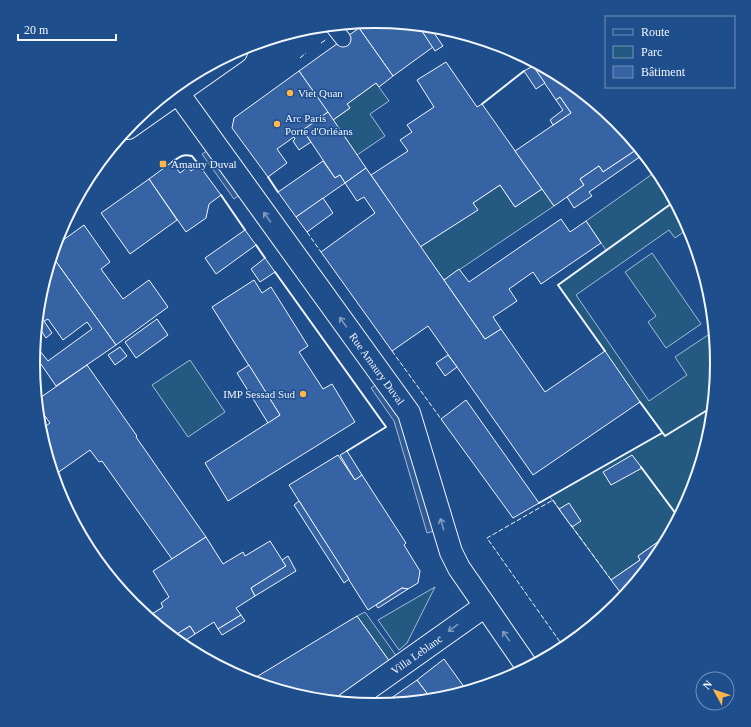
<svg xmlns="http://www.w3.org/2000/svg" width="751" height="727" font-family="'Times New Roman',serif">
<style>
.green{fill:#245a82;stroke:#a8bbd7}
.parking{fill:#305b95;stroke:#a8bbd7}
.building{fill:#3563a3;stroke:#f2f6ff}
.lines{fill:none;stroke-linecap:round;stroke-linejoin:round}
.lane-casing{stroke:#f2f6ff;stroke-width:17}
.street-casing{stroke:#f2f6ff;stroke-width:24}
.secondary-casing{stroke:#f2f6ff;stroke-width:24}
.lane{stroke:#1f4e8c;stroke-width:15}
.street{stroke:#1f4e8c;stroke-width:22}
.secondary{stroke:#1f4e8c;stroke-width:22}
.fence{stroke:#f2f6ff;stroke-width:1;stroke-dasharray:5 2;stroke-linecap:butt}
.wall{stroke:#f2f6ff;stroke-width:2}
.oneway{stroke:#7e9ac0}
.poi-dot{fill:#ffb74d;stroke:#1f4e8c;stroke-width:1.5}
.labels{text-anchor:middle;stroke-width:3;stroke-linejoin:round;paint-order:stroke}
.poi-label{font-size:11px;fill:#f2f6ff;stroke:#1f4e8c;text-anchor:start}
.street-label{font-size:11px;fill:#f2f6ff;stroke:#1f4e8c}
.rim{fill:none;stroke:#f2f6ff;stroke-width:2}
</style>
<rect width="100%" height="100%" fill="#1f4e8c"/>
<g class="green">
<polygon points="376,83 389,101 370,114 385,136 357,155 333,120 350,108 347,104"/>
<polygon points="658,170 689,228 675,238 669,230 576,295 649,401 687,375 675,357 708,335 716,348 717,355 710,360 717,370 711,431 692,495 672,532 638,556 640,560 611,580 550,497 662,433 558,285 606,250 586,221"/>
<polygon points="500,185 515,207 542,189 554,206 444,280 420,247 477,210 473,203"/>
<polygon points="652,253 701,324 666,348 648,322 656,316 625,272"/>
<polygon points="190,360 225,412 188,437 152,385"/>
<polygon points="435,587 407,643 399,650 378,620"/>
<polygon points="365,612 397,657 390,662 357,616"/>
</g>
<g class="parking">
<polygon points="210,149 242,193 234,199 202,154"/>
<polygon points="377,384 407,423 437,530 427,533 394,421 371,388"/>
</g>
<g class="building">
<polygon points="376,21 418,25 433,47 393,76 359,28 368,22"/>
<polygon points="418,25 442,28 434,33 443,46 435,51"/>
<polygon points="359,28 393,76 379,87 376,83 347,104 350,108 333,120 299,71"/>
<polygon points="446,62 477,107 482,104 542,189 515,207 500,185 473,203 478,210 420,247 371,175 408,151 400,140 412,132 407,125 434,107 417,80"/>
<polygon points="537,63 566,79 618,121 639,148 603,172 599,166 580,179 584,185 554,206 515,151 571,113 560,97 556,100 533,66"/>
<polygon points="533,66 545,83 536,89 524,71"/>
<polygon points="299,71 328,112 303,130 311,142 299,150 293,141 295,139 294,137 277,149 287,163 268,177 232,128 234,118"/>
<polygon points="560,97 571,113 553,125 550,120 563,110 556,100"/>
<polygon points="328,112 366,168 345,183 340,175 335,178 303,130"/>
<polygon points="639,148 644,154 589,192 592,196 574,208 567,197 584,185 580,179 599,166 603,172"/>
<polygon points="323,161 335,178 340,175 345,183 296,217 278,192"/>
<polygon points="172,162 180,173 188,167 191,171 199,165 221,195 209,204 206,218 186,232 149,179"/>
<polygon points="366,168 485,339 501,329 545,392 605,351 640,402 533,475 428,326 392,351 321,252 375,213 364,197 357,201 345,183"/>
<polygon points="149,179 177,220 130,254 101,213"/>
<polygon points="323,198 333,213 307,232 296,217"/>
<polygon points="561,219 570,232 586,221 601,243 541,284 533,272 509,289 517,301 493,317 501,329 485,339 444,280 459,269 469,282"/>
<polygon points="84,225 110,262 101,269 123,299 149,280 168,307 116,345 52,256 55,246"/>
<polygon points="245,230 256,245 216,274 205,258"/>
<polygon points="52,256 116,345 56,386 34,354 35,345 48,361 92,329 87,322 63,340 48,319 44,321 52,333 46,338 38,326 37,327 40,296"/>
<polygon points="265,258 275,272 260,282 251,269"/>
<polygon points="254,280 262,293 271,287 308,346 299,352 323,389 332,384 355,422 228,501 205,463 280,415 212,307"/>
<polygon points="157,319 168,335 136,358 125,342"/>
<polygon points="120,347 127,356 115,365 108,355"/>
<polygon points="448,355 457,367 445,376 436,363"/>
<polygon points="87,365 137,436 136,437 206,537 172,559 102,461 99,462 90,450 53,476 40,430 50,423 39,408 37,409 37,400"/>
<polygon points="249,365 280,415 268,423 237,373"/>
<polygon points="466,400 539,503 513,518 441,419"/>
<polygon points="347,451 362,475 355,480 340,455"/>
<polygon points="338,455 355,480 362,475 406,543 404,545 420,571 418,583 408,589 402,588 368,610 289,485"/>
<polygon points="632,455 642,468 611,485 603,472"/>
<polygon points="299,501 349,579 344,583 294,505"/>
<polygon points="569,503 581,521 572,527 559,509"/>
<polygon points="672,532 660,554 630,590 623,596 611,580 640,560 638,556"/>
<polygon points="206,537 223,564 243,552 245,556 270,541 286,566 251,588 255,596 236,608 241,615 218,629 214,622 195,634 190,626 172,637 147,617 163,607 161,603 169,597 153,571"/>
<polygon points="288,556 296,571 255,596 251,588 286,566 282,560"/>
<polygon points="402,588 408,589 378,608 376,605"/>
<polygon points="630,590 618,606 610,612 606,607"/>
<polygon points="241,615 245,621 222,635 218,629"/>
<polygon points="357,616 390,662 335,702 308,699 255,683 253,679"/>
<polygon points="190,626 195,634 180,644 172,637"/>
<polygon points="444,659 467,691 442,699 432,700 417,680"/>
<polygon points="417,680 432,700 380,706"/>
</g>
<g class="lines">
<g class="lane-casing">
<polyline id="lane" points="332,25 343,39"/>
</g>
<g class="street-casing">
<g id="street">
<path id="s1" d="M178,93L409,413L451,552L459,568L528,668"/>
<path id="s2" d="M348,703L485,606"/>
</g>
</g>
<g class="secondary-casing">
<polyline id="secondary" points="128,128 236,52"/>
</g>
<use href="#lane" class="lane"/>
<use href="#street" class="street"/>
<use href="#secondary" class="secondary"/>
<g class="fence">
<polyline points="321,43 327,39"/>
<polyline points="300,58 306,53"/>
<polyline points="307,232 321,252"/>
<polyline points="392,351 441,419"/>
<polyline points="560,510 553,500 487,538 565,649"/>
<polyline points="571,525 612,581"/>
</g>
<g class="wall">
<polyline points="482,104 524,71"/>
<path d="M172,162C181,156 182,154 192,156L199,165"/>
<polyline points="268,177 278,192"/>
<polyline points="221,195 245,230"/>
<polyline points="256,245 265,258"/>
<polyline points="275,272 386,427 347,451"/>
<polyline points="605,351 558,285 675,201"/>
<polyline points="640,402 665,436 714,406"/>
<polyline points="641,467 679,518"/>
<polyline points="539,503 662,433"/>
</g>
</g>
<defs><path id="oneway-shaft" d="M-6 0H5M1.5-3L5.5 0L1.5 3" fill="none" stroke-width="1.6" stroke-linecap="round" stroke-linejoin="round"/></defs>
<g class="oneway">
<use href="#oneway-shaft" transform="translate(267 217) rotate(-126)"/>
<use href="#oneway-shaft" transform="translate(343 322) rotate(-126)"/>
<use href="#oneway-shaft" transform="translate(442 524) rotate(-107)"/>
<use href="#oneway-shaft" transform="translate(453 628) rotate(144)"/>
<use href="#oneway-shaft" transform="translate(506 636) rotate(-125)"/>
</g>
<g class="poi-dot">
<circle cx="290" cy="93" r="4"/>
<circle cx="277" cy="124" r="4"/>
<rect x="159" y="160" width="8" height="8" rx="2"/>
<circle cx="303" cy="394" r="4"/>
</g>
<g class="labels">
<g class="poi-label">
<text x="298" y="97">Viet Quan</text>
<text x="285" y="122">Arc Paris<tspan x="285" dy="13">Porte d'Orléans</tspan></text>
<text x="171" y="168">Amaury Duval</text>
<text x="295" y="398" text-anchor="end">IMP Sessad Sud</text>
</g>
<g class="street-label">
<text dy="4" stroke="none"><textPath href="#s1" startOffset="340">Rue Amaury Duval</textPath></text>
<text dy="4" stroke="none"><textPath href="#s2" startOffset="84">Villa Leblanc</textPath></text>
</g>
</g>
<path d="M0 0H751V727H0ZM40 363a335 335 0 1 1 670 0a335 335 0 1 1-670 0Z" fill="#1f4e8c" fill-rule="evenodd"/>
<path class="rim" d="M40 363a335 335 0 1 1 670 0a335 335 0 1 1-670 0Z"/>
<rect x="605" y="16" width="130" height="72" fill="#1f4e8c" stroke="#7391ba"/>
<rect x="613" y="29" width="20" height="6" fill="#1f4e8c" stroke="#7391ba"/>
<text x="641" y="36" font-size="12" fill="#f2f6ff">Route</text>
<rect x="613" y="46" width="20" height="12" fill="#245a82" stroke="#7391ba"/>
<text x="641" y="56" font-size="12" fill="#f2f6ff">Parc</text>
<rect x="613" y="66" width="20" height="12" fill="#3563a3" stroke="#7391ba"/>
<text x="641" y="76" font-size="12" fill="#f2f6ff">Bâtiment</text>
<g transform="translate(715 691) rotate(310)"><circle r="19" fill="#1f4e8c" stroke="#7391ba"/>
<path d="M0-3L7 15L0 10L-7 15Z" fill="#ffb74d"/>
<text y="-6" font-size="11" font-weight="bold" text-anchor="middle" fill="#f2f6ff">N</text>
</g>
<path d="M18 34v6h98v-6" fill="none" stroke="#f2f6ff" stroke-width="2"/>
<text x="24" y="34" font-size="12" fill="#f2f6ff" stroke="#1f4e8c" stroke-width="3" paint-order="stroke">20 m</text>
</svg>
